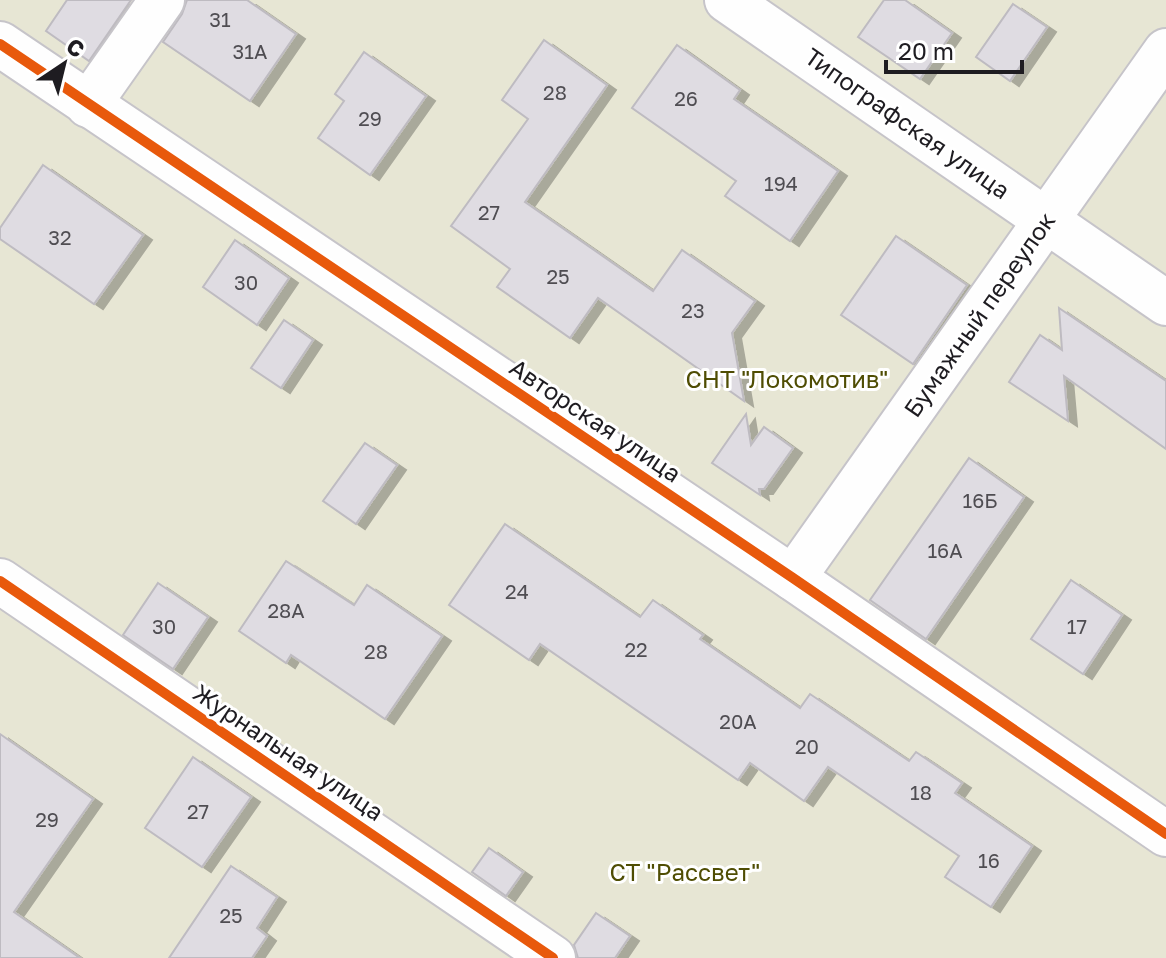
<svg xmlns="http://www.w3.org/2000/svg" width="1166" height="958" font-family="'Golos Text',sans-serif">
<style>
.green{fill:#e7e6d4}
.building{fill:#dfdce2;stroke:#bebbc1;stroke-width:2;filter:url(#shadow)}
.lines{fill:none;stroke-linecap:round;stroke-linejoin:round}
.minor-casing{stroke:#c6c4c9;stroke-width:48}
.minor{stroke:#fefefe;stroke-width:44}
.cycleway-casing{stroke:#fff;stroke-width:15}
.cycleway{stroke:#e8590c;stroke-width:10}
.labels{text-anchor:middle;stroke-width:6;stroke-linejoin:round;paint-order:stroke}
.number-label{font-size:20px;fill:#4f4d52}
.street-label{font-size:24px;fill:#1e1c21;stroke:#fff}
.park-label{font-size:24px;fill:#4f4d03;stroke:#fff}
</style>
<defs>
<filter id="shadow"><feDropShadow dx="9" dy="5" stdDeviation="0" flood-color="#0004"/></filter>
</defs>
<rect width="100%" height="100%" fill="#f8f5fb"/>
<rect class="green" x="0" y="0" width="1166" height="958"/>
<g class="building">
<polygon points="67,0 131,0 89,61 46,31"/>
<polygon points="187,0 247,0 296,34 250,101 163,42 182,14"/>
<polygon points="884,0 905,0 952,33 920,79 858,37"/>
<polygon points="1013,4 1047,27 1010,81 976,57"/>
<polygon points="544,40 607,85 525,202 653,291 682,250 755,301 732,333 744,401 598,298 570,338 497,287 510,269 451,226 528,119 502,100"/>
<polygon points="677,45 740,90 734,99 838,171 790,241 725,196 736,181 632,108"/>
<polygon points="364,52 426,96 370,175 318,138 344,101 335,94"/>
<polygon points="43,165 143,235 94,304 0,239 0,228"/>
<polygon points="896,236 967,285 913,364 841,315"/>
<polygon points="235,240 289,278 257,325 203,287"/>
<polygon points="1059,308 1166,381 1166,449 1064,376 1068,421 1009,382 1040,335 1062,350"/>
<polygon points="284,320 313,340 281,388 251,368"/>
<polygon points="746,414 751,445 764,427 793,448 764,489 759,489 760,495 712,463"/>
<polygon points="365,443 397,465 356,524 323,501"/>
<polygon points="969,458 1024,497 926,639 870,600"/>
<polygon points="505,524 640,617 653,600 703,635 700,639 800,708 810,694 909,761 916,752 962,783 955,793 1032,846 991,907 945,877 959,856 828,767 804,801 750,763 738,780 540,644 529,660 449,605"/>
<polygon points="286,561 354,605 367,585 442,636 385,719 291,655 286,663 239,631"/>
<polygon points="1071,580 1122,615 1083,674 1031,639"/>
<polygon points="158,583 208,617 173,669 123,635"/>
<polygon points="0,734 93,799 14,912 80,958 0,958"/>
<polygon points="193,757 251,797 202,867 145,828"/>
<polygon points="489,848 523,872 506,896 472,872"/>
<polygon points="231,866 277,897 257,928 267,936 252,958 169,958"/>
<polygon points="596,913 630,936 615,958 578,958 574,945"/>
</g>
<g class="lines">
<g class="minor-casing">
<g id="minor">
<polyline points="727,0 1166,303"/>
<polyline points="0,44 793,578 1166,834"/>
<polyline points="88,105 162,0"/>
<polyline points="793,578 1166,51"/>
<polyline points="0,581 553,958"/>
</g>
</g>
<use href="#minor" class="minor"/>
<g class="cycleway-casing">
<g id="cycleway">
<polyline points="0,44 793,578 1166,834"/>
<polyline points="0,581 553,958"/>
</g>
</g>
<use href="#cycleway" class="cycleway"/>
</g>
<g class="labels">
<g class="number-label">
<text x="220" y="27">31</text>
<text x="250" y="59">31А</text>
<text x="555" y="100">28</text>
<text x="686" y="106">26</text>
<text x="370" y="126">29</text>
<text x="781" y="191">194</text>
<text x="489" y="220">27</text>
<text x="60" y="245">32</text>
<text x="558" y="284">25</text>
<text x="246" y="290">30</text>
<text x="693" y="318">23</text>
<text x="980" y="508">16Б</text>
<text x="945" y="558">16А</text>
<text x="517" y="599">24</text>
<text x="286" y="618">28А</text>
<text x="164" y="634">30</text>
<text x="1077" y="634">17</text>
<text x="636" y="657">22</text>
<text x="376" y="659">28</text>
<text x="738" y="729">20А</text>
<text x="807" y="754">20</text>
<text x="921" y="800">18</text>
<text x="198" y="819">27</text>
<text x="47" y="827">29</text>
<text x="989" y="868">16</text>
<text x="231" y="923">25</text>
</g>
<g class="street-label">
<text transform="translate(907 124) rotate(35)" y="8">Типографская улица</text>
<text transform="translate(980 315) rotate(-55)" y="8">Бумажный переулок</text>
<text transform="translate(595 421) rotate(34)" y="8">Авторская улица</text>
<text transform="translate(288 753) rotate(34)" y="8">Журнальная улица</text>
</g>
<g class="park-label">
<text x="787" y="388">СНТ "Локомотив"</text>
<text x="685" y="881">СТ "Рассвет"</text>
</g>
</g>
<g transform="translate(64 64) rotate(35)" stroke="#ffffff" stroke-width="6" paint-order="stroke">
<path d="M0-6L14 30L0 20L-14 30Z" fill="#1e1c21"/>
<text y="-12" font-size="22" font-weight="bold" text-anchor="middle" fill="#1e1c21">С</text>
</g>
<path d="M886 60v12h136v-12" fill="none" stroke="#1e1c21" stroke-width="4"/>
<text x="898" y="60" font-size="24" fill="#1e1c21" stroke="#ffffff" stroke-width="6" paint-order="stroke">20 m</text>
</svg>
